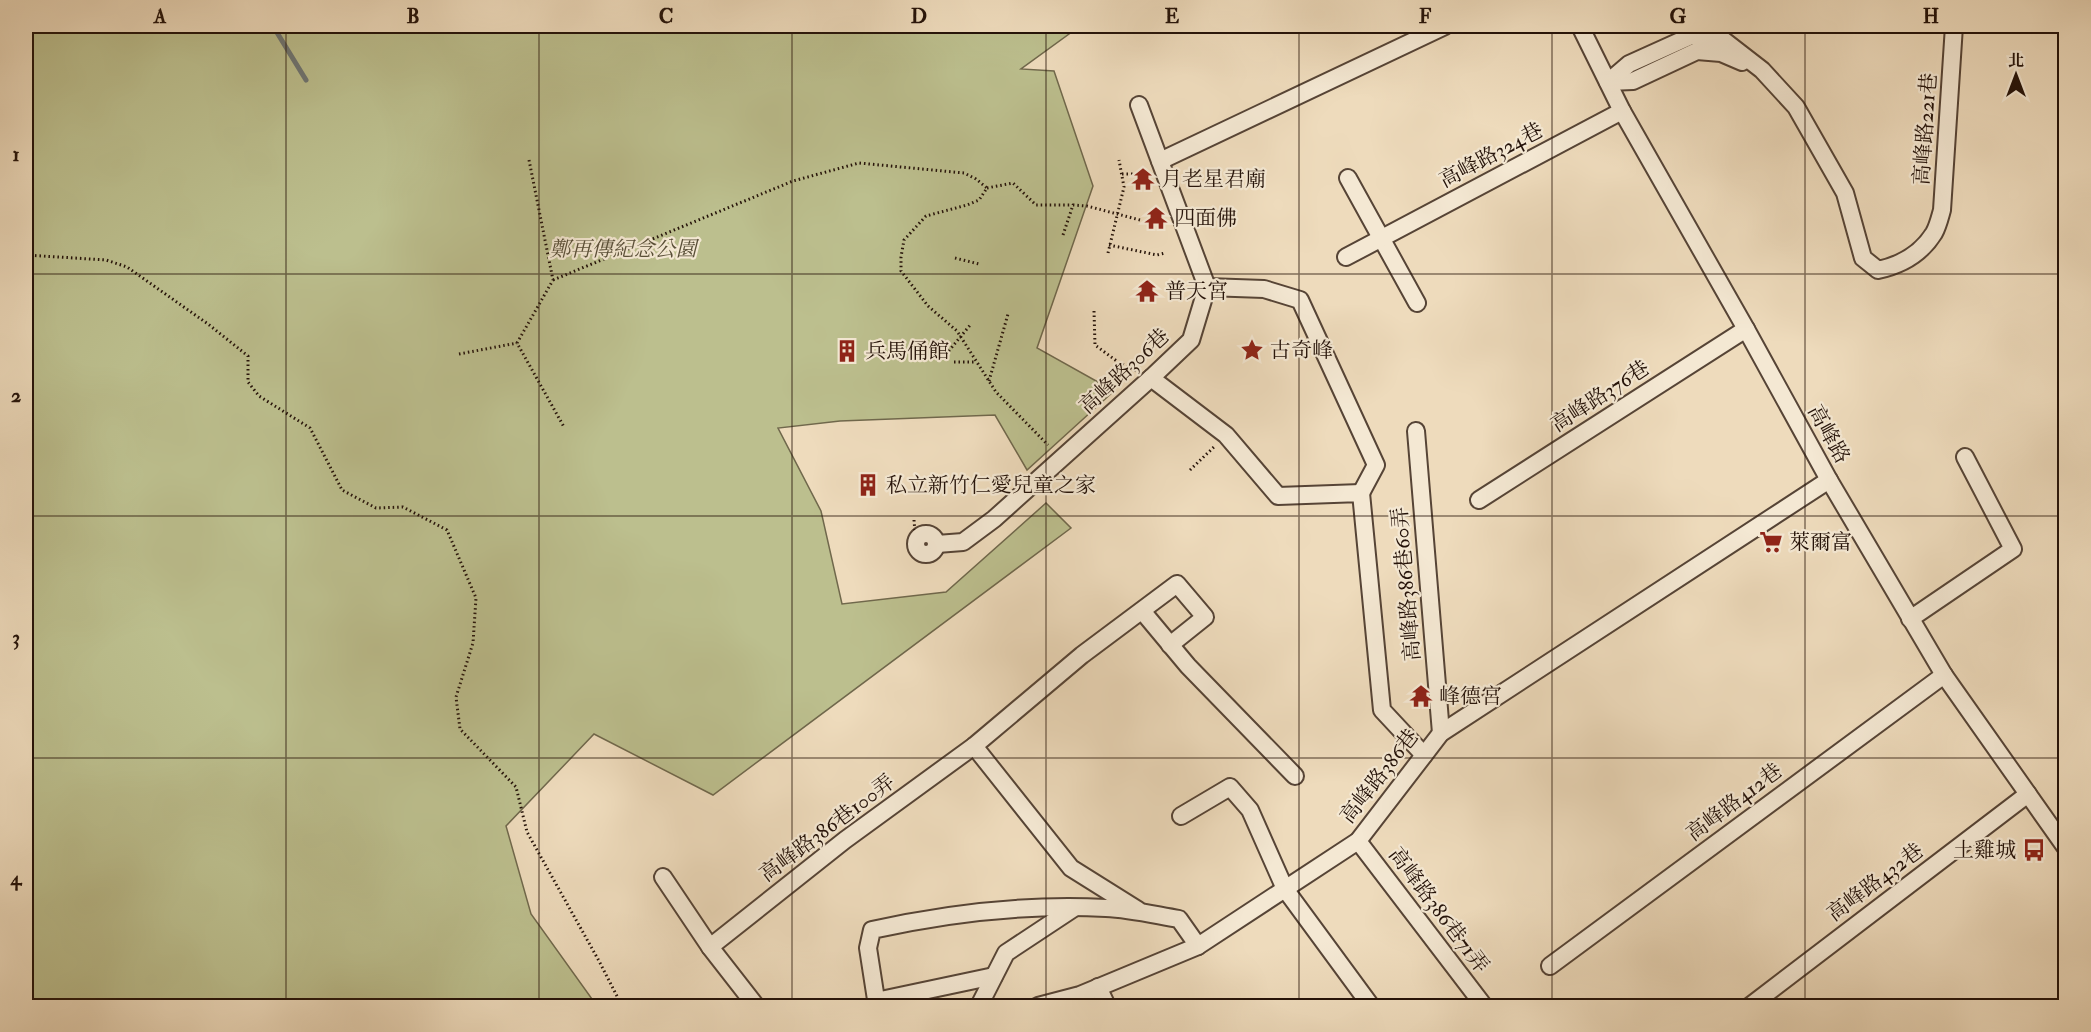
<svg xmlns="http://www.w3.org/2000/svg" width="2091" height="1032" font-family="'IM FELL Double Pica','Noto Serif TC',serif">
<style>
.green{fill:#bcbf8e;stroke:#70684c;stroke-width:1.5}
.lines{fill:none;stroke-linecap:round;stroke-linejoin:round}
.stream{stroke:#6e7674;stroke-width:5}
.minor-casing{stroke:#564436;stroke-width:20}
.path{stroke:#241209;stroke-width:3;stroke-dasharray:1.5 3;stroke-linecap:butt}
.minor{stroke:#f4e8d3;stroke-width:16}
.grid{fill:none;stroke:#241209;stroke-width:1.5;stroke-opacity:0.55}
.labels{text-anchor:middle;stroke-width:4.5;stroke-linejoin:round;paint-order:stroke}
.street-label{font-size:21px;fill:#241209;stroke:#f4e8d3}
.poi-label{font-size:21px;fill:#241209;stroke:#f4e8d3;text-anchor:start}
.park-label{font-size:21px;font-style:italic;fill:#594f38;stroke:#f4e8d3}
.neatline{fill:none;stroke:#241209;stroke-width:2}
.grid-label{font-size:20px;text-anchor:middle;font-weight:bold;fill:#241209}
</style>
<rect width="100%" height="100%" fill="#eedbbc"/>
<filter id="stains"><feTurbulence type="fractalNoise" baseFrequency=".00333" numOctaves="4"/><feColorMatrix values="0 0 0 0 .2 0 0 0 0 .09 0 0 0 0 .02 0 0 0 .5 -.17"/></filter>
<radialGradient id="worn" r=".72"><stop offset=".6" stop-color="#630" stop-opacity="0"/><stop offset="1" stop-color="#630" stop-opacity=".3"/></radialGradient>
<polygon class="green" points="26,26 1080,26 1021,69 1054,71 1093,186 1037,348 1114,391 1027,470 995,415 840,421 778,428 821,511 842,604 946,592 1046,503 1071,528 713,795 594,734 506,826 531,914 597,1006 26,1006"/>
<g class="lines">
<g class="stream">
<polyline points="273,26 306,80"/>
<polyline points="2049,26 2066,30"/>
</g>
<g class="minor-casing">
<g id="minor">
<polyline points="1580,26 1622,111 1746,329 1829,480 1944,675 2066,848"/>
<path d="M1608,82L1629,64L1691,36L1722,39L1762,70L1796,107L1845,193L1863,258L1878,270C1901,265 1921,254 1934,233C1938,226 1940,217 1942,210L1954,26"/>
<polyline points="1608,82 1633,81 1697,51 1721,53 1742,62"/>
<polyline points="1160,161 1445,26"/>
<polyline points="1348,178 1417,303"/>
<polyline points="1346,257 1622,111"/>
<polyline points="1207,287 1264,289 1300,300 1376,465 1361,493"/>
<polyline points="1151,378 1226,435 1278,496 1361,493 1382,710 1424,755"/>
<polyline points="1416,431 1441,733"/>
<polyline points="1479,500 1746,329"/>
<circle cx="926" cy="544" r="10"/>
<polyline points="937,544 963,542 994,519 1151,378 1191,340 1207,287 1139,105"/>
<polyline points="1143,612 1188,666 1295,776"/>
<polyline points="1910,619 2013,549 1965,457"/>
<polyline points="974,746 1071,868 1138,910"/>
<polyline points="1181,816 1230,787 1250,810 1285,889 1371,1006"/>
<polyline points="1358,841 1484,1006"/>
<polyline points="663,877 710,947 756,1006"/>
<polyline points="710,947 845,840 974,746 1082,655 1177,584 1205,617 1170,645"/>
<polyline points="1550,966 1944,675"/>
<polyline points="1098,987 1107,1006"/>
<polyline points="876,1001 994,976"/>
<path d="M877,1006L868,948L872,930C948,913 1027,904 1106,908C1130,909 1155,915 1179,919L1198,946"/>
<polyline points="979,1006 1006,953 1074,908"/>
<polyline points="1038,1006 1080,995 1198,946 1358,841 1441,733 1829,480"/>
<polyline points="1750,1006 2028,794"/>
</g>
</g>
<g class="path">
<polyline points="529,160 553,280 517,343 564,427"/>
<polyline points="1122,174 1133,174"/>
<polyline points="987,188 1013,183 1036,205 1072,205"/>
<polyline points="1063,235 1073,205 1087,206 1140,220"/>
<polyline points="1109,245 1157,255 1165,253"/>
<polyline points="1108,253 1124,187 1119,160"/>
<polyline points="26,255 106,260 127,267 208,324 248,356 248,382 259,396 310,428 342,490 376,508 403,507 447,530 476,598 473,643 456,697 460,729 516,787 527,832 599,961 622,1006"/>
<polyline points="955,258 979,264"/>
<polyline points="553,280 793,181 859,163 964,173 976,179 987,188 979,200 967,205 926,216 904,240 901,257 901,271 928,306 957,331 996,392 1048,445"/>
<polyline points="1094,311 1095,345 1118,362 1136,371"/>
<polyline points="459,354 517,343"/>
<polyline points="943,358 971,324"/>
<polyline points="954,362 976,362"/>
<polyline points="989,381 1008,314"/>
<polyline points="1190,470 1215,446"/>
<polyline points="914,520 916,545"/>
</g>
<use href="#minor" class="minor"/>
</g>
<path class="grid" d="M286,26V1006M539,26V1006M792,26V1006M1046,26V1006M1299,26V1006M1552,26V1006M1805,26V1006M26,274H2066M26,516H2066M26,758H2066"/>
<defs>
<g id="temple-bare" transform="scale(1.8)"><path d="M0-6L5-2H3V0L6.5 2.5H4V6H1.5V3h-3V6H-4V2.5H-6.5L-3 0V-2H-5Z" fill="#8f2418" stroke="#f4e8d3" stroke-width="2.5" paint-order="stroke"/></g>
<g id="sight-bare" transform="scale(1.8)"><path d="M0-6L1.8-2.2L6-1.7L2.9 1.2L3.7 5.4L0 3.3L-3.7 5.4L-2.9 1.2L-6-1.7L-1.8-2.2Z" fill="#8f2418" stroke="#f4e8d3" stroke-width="2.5" paint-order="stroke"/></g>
<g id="building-bare" transform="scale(1.8)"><path d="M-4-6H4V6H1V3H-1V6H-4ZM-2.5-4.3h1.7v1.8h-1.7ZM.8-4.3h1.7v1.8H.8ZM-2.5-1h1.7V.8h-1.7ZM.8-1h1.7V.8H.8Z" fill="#8f2418" stroke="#f4e8d3" stroke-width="2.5" paint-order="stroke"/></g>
<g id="supermarket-bare" transform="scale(1.8)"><path d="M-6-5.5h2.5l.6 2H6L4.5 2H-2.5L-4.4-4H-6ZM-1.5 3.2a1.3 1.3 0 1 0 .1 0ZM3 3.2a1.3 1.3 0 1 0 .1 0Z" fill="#8f2418" stroke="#f4e8d3" stroke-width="2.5" paint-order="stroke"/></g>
<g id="bus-bare" transform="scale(1.8)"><path d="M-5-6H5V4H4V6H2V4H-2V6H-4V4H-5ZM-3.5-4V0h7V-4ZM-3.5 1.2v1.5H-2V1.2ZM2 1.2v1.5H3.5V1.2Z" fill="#8f2418" stroke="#f4e8d3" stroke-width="2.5" paint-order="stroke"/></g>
</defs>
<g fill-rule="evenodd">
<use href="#temple-bare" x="1143" y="179"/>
<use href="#temple-bare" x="1156" y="218"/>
<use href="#temple-bare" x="1147" y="291"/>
<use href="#sight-bare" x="1252" y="350"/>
<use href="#building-bare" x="847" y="351"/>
<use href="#building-bare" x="868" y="485"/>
<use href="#supermarket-bare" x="1771" y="542"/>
<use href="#temple-bare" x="1421" y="696"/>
<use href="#bus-bare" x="2034" y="850"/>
</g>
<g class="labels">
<g class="street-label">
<text transform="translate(1925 129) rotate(-86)" y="7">高峰路221巷</text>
<text transform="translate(1491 155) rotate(-28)" y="7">高峰路324巷</text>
<text transform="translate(1124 371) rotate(-43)" y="7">高峰路306巷</text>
<text transform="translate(1600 396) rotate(-33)" y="7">高峰路376巷</text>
<text transform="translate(1829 434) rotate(61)" y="7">高峰路</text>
<text transform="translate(1406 584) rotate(-95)" y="7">高峰路386巷60弄</text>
<text transform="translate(1379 776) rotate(-52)" y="7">高峰路386巷</text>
<text transform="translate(1734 802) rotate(-37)" y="7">高峰路412巷</text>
<text transform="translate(827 828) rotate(-37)" y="7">高峰路386巷100弄</text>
<text transform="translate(1875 882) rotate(-37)" y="7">高峰路432巷</text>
<text transform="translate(1439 910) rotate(53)" y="7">高峰路386巷71弄</text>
</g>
<g class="poi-label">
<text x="1161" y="186">月老星君廟</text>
<text x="1174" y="225">四面佛</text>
<text x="1165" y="298">普天宮</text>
<text x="1270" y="357">古奇峰</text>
<text x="865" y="358">兵馬俑館</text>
<text x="886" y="492">私立新竹仁愛兒童之家</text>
<text x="1789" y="549">萊爾富</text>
<text x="1439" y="703">峰德宮</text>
<text x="2016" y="857" text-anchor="end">土雞城</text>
</g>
<g class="park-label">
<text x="623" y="256">鄭再傳紀念公園</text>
</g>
</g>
<rect width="2091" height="1032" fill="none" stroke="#eedbbc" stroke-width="66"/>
<g transform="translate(2016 75)" stroke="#f4e8d3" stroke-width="4.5" paint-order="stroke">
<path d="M0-4.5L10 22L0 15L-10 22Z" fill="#241209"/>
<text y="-9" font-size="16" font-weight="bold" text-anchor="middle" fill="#241209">北</text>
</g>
<rect x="33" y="33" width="2025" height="966" class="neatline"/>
<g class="grid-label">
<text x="160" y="23">A</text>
<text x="413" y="23">B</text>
<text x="666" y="23">C</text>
<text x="919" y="23">D</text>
<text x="1172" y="23">E</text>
<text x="1425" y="23">F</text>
<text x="1678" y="23">G</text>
<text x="1931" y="23">H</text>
<text x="16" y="161">1</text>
<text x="16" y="402">2</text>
<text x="16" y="644">3</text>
<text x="16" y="885">4</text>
</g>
<rect width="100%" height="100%" filter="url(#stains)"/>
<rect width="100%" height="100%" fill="url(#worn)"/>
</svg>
